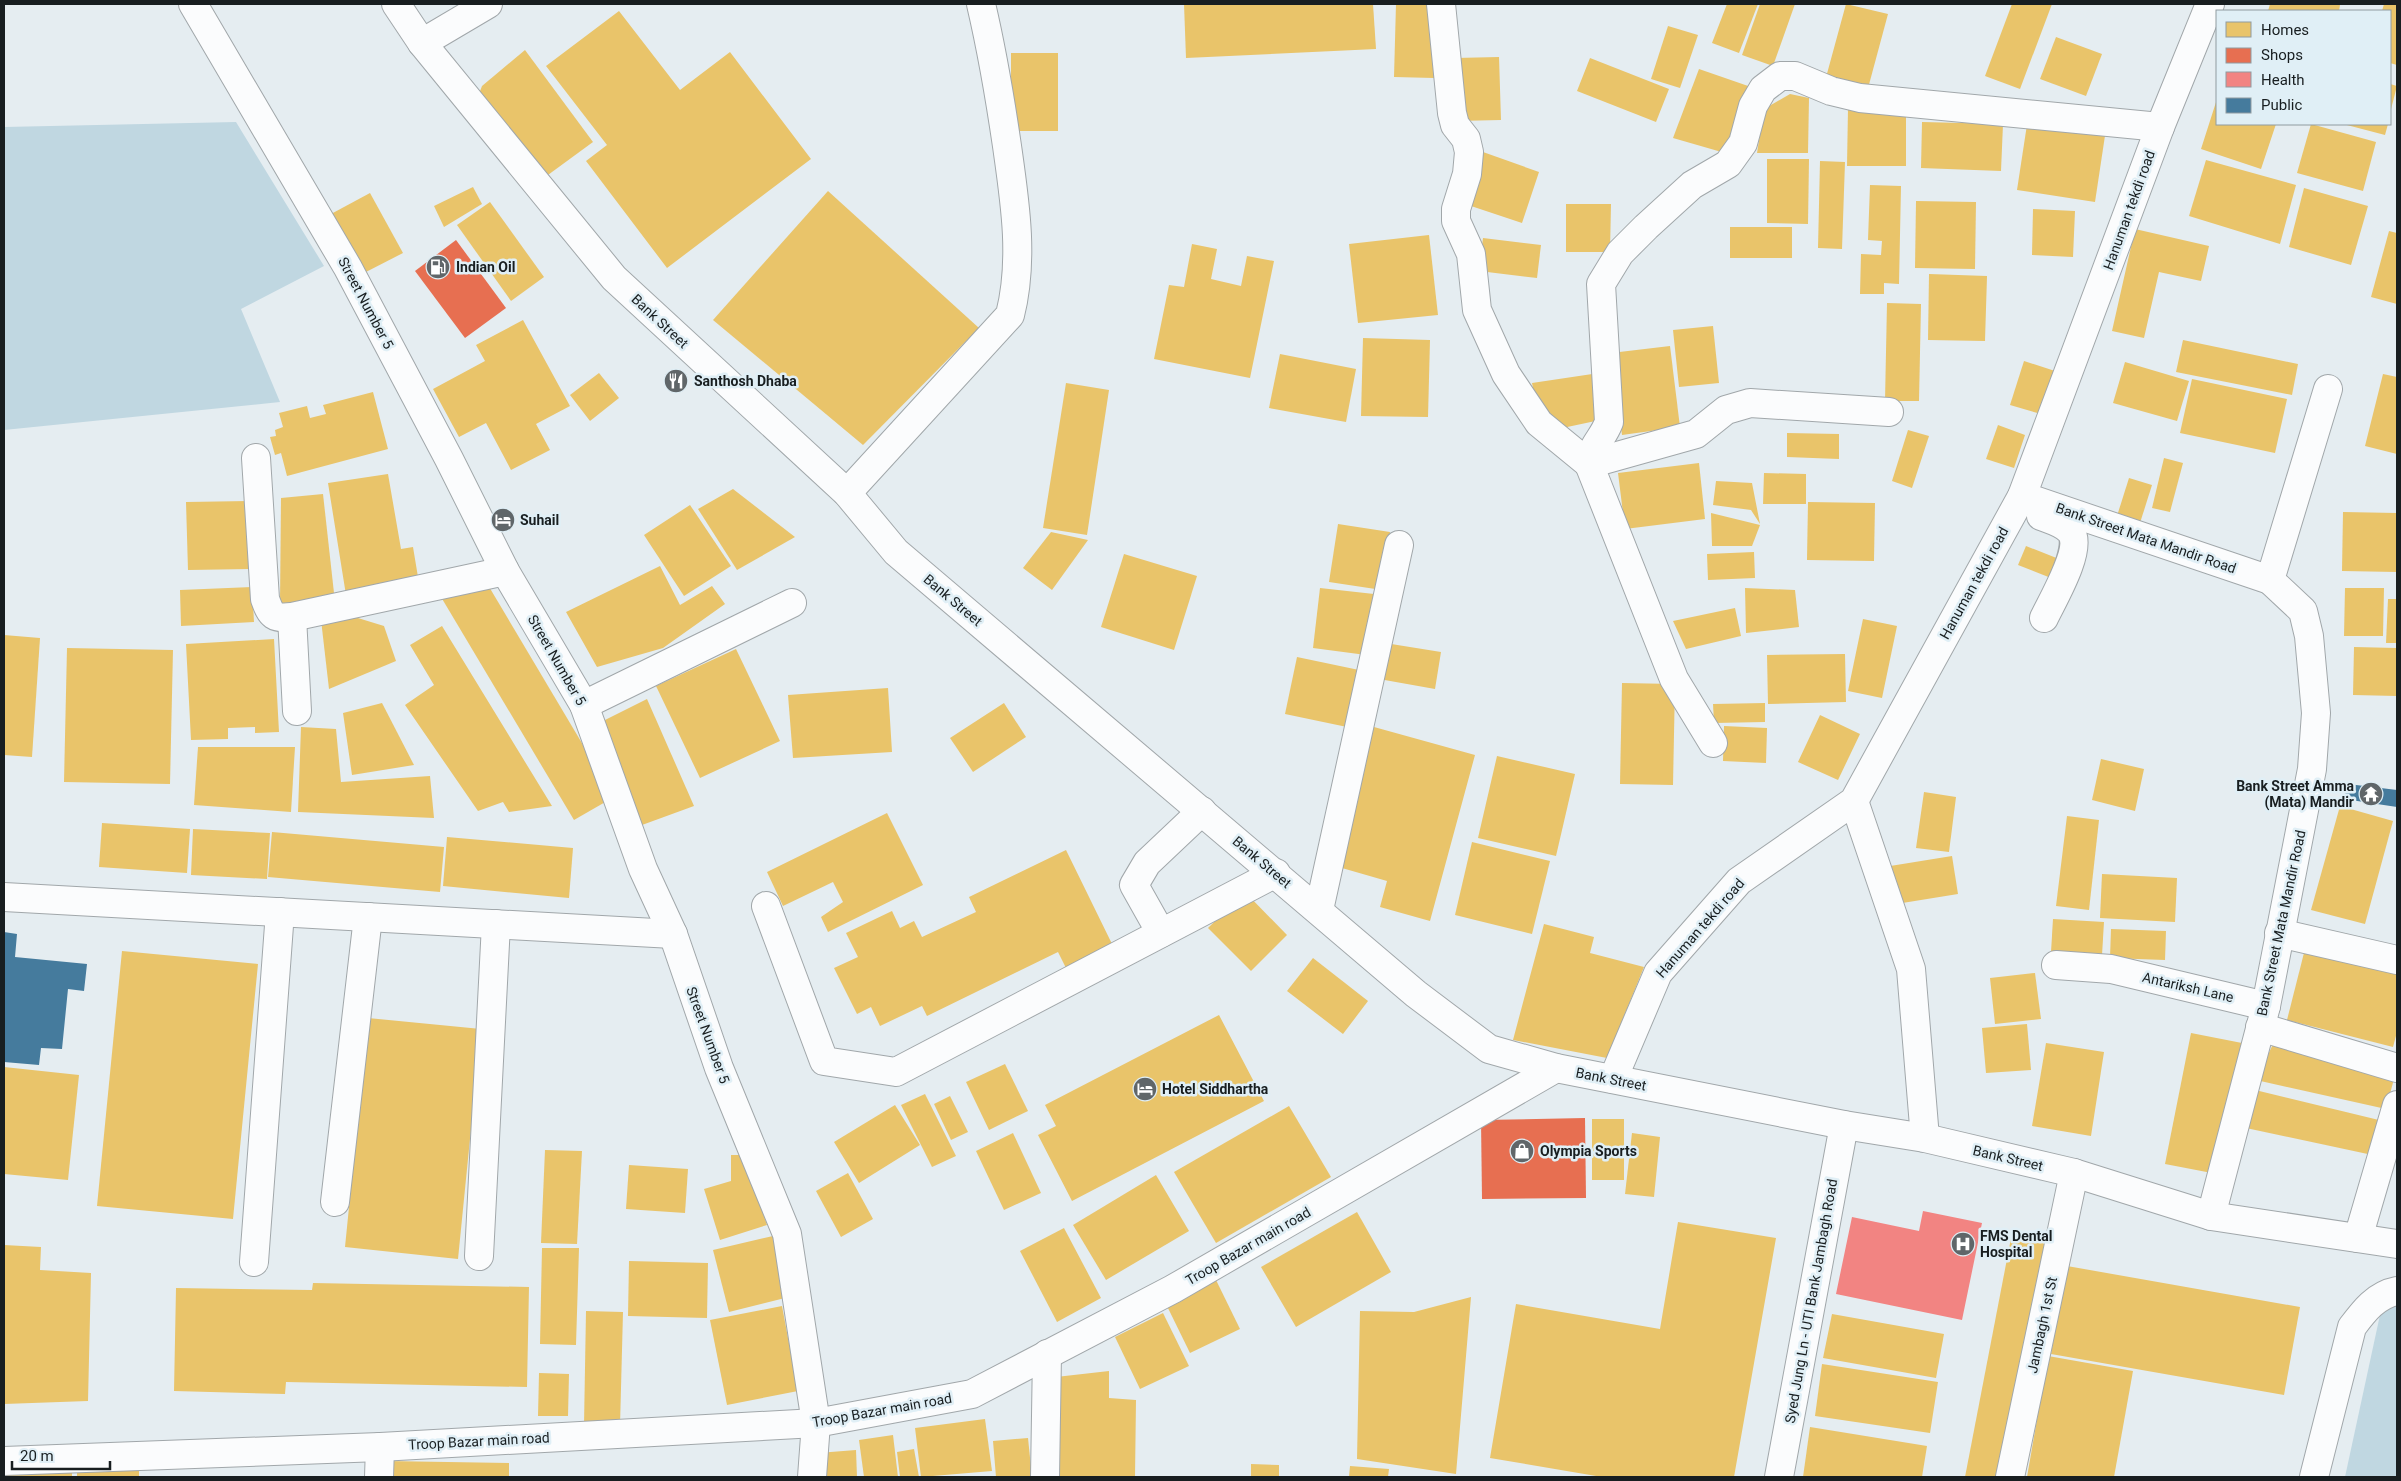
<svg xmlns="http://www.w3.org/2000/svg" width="2401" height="1481" font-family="Roboto,sans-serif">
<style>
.green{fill:#c0d7e1}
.homes{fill:#e9c46a}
.shops{fill:#e76f51}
.health{fill:#f28482}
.public{fill:#457b9d}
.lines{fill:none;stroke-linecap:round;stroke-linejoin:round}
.minor-casing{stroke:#a1a7aa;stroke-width:30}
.major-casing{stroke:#a1a7aa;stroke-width:30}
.minor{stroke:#fbfcfd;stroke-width:28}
.major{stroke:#fbfcfd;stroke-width:28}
.labels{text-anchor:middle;stroke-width:5;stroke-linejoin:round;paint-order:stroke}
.street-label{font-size:14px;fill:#181e20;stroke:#e0eff6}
.poi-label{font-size:14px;font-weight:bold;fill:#181e20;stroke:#e0eff6;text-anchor:start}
</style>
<rect width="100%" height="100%" fill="#e5edf1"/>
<g class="green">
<polygon points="236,122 324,266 241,309 280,402 4,430 4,127"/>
<polygon points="2383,1301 2397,1303 2397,1477 2345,1477"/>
</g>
<g class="homes">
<polygon points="1184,4 1373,4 1376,49 1186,58"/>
<polygon points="1396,4 1436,4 1434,78 1394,77"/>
<polygon points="1727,4 1758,4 1739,53 1712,43"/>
<polygon points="1760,4 1795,4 1773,66 1742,55"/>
<polygon points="1846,4 1888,14 1867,92 1825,81"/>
<polygon points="2012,4 2052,4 2020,89 1985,76"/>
<polygon points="2270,4 2335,4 2340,5 2339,11 2268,11"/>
<polygon points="2384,4 2397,4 2397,65 2390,63 2390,11 2382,11"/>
<polygon points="619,11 680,90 730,52 811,159 667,268 586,161 607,145 546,66"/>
<polygon points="1668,26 1698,35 1680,88 1651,79"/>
<polygon points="2056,37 2102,54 2086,96 2040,79"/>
<polygon points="525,50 593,142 537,183 477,99 482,86"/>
<rect x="1011" y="53" width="47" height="78"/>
<polygon points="1499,57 1501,120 1457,121 1455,58"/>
<polygon points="1590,58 1669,89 1656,122 1577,91"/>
<polygon points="1699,69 1751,87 1725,153 1673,138"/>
<polygon points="2390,84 2397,86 2390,113"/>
<polygon points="1790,94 1809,98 1808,153 1757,153 1764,109"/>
<polygon points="2217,99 2217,124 2276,124 2261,169 2201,149"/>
<polygon points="1848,108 1906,108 1906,166 1847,166"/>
<polygon points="2028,118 2106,129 2095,202 2017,190"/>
<polygon points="1922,122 2003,124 2001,171 1921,168"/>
<polygon points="2311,124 2376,142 2363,191 2297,173"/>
<polygon points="2343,124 2388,124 2385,135"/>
<polygon points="1483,152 1539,172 1522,223 1465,204"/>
<polygon points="1767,159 1809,159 1808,224 1767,223"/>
<polygon points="2206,160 2296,185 2280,244 2189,216"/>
<polygon points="1820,161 1845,162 1842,249 1818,248"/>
<polygon points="1870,185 1901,186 1899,284 1884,283 1884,294 1860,294 1861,254 1881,255 1882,241 1868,240"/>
<polygon points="473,187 482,204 444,227 434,206"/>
<polygon points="2304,188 2368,206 2351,265 2289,247"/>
<polygon points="828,191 979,328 863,445 713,320"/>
<polygon points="370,193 403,253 364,273 331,214"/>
<polygon points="1916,201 1976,202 1975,269 1915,268"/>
<polygon points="490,202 544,277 511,301 457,225"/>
<polygon points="1566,204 1611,204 1610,252 1566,252"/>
<polygon points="2033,209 2075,211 2073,257 2032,255"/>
<rect x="1730" y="227" width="62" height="31"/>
<polygon points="2135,229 2209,246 2201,281 2159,272 2144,338 2112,331"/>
<polygon points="2389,231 2397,233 2397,304 2371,297"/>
<polygon points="1429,235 1438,315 1358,323 1349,244"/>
<polygon points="1483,238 1541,245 1537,278 1479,271"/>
<polygon points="1192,244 1217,249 1211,279 1241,286 1247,256 1274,261 1250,378 1154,359 1169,285 1184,287"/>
<polygon points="1929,274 1987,276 1985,341 1928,340"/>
<polygon points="1887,303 1921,304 1919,401 1885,401"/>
<polygon points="523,320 570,406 536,424 550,450 511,470 486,423 459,437 433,389 485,361 476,345"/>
<polygon points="1713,326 1719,383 1679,387 1673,330"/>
<polygon points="1363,338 1430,340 1428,417 1361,416"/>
<polygon points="2183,340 2298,364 2292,395 2176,372"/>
<polygon points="1670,346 1680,427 1622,435 1611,353"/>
<polygon points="1280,354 1356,369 1346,422 1269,408"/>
<polygon points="2024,361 2055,371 2041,414 2010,405"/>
<polygon points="2125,362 2189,381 2177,421 2113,403"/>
<polygon points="599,373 619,398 590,421 570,395"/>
<polygon points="1599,373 1605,419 1553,430 1536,402 1532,383"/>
<polygon points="2383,374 2397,377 2397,454 2365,446"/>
<polygon points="2192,379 2287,399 2275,453 2180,433"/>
<polygon points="1066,383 1109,390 1087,535 1043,528"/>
<polygon points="373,392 388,449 287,476 281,453 275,455 270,437 276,436 275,430 283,427 279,413 307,406 310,418 326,414 323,405"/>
<polygon points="1998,425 2025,435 2014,468 1986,459"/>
<polygon points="1908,430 1929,436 1912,488 1892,481"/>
<polygon points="1787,433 1839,434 1839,459 1787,457"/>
<polygon points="2164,458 2183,463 2170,512 2152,508"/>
<polygon points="1699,463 1705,519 1625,529 1618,473"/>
<polygon points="1764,473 1806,474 1806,504 1763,504"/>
<polygon points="388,474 401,549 413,547 419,583 346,595 328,483"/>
<polygon points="2129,478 2152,485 2140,523 2117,516"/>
<polygon points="1716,481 1752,483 1760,524 1751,510 1713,505"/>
<polygon points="733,489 795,537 737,570 698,509"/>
<polygon points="323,494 335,602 280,603 281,498"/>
<polygon points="249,501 251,569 188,570 186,502"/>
<polygon points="1808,502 1875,503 1874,561 1807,560"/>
<polygon points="690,505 731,566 684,596 644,535"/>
<polygon points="2343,512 2397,513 2397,572 2342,571"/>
<polygon points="1711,513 1760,525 1752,546 1712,546"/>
<polygon points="1338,524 1390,532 1382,590 1329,582"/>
<polygon points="1051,532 1088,540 1052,590 1023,568"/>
<polygon points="2026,546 2059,559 2051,578 2018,565"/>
<polygon points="1754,552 1755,578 1708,580 1707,554"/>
<polygon points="1124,554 1197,576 1174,650 1101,627"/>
<polygon points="660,566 680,605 712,586 725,604 663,648 597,667 566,612"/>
<polygon points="485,580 614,797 574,820 441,597"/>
<polygon points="252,587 254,622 181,626 180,590"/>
<polygon points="1320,588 1374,594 1366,655 1313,648"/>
<polygon points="1745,588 1795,590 1799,627 1746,633"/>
<polygon points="2345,588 2384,588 2383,636 2344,636"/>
<polygon points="2388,599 2397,599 2397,643 2386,643"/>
<polygon points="1735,608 1741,636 1686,649 1673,621"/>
<polygon points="320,611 335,611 384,626 396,661 329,689"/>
<polygon points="1863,619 1897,626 1882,698 1848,691"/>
<polygon points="442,626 552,806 509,812 503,802 478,811 405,705 434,685 410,645"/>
<polygon points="4,635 40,638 32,757 4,755"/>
<polygon points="274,639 279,732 255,733 255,727 228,728 228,739 191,740 186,644"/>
<polygon points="1385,643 1441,652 1435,689 1379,679"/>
<polygon points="2354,647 2397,648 2397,696 2353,695"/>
<polygon points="67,648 173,650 170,784 64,782"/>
<polygon points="736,649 780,741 700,778 656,686"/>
<polygon points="1845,654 1846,702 1768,704 1767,655"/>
<polygon points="1297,657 1359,670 1347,727 1285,714"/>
<polygon points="1622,683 1675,684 1673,785 1620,784"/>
<polygon points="888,688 892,752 793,758 788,695"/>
<polygon points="647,699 694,806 642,825 599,723"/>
<polygon points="382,703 414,765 352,775 343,713"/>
<polygon points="1004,703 1026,737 973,772 950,738"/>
<polygon points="1765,703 1765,722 1714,723 1713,704"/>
<polygon points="1820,715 1860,734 1838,780 1798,762"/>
<polygon points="1724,726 1767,728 1766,763 1723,761"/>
<polygon points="301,727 336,729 341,782 430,776 434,818 298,812"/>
<polygon points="1374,727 1475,755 1430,921 1380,907 1387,881 1335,866"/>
<polygon points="198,747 295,747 291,812 194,805"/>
<polygon points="1497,756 1575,774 1556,856 1478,838"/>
<polygon points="2101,759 2144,769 2135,811 2092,800"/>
<polygon points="1924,792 1956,797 1949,852 1916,848"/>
<polygon points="2340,806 2393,821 2365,924 2311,910"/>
<polygon points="887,813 923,885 828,932 821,917 843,902 833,882 783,906 767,872"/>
<polygon points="2067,816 2099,820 2089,910 2056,906"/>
<polygon points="102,823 190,829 187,873 99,867"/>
<polygon points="193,829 270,833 267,879 191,875"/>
<polygon points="272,832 444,847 440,892 268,877"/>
<polygon points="447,837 573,848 569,898 443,886"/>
<polygon points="1472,842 1550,861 1532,934 1455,915"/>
<polygon points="1066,850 1114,948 1067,970 1058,952 927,1016 922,1006 880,1026 871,1007 857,1014 834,968 858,957 846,933 892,911 900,928 914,921 922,937 976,912 969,897"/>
<polygon points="1952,856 1958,894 1890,905 1884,867"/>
<polygon points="2102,874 2177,878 2175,922 2100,918"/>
<polygon points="1245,892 1287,935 1251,971 1208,928"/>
<polygon points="2053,919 2104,922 2102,955 2051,952"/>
<polygon points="1544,924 1594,937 1590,953 1644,967 1607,1058 1513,1040"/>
<polygon points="2111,929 2166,931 2165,960 2110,958"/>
<polygon points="2306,945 2397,968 2397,1032 2393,1047 2287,1020"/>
<polygon points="122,951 258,964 233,1219 97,1206"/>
<polygon points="1313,958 1368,1001 1343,1034 1287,991"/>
<polygon points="2035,973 2041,1019 1995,1024 1990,978"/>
<polygon points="1219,1015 1264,1101 1072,1201 1038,1135 1056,1126 1045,1105"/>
<polygon points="368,1018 481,1029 458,1259 345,1247"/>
<polygon points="2027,1024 2031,1070 1986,1073 1982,1028"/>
<polygon points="2191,1033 2242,1043 2217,1174 2165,1164"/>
<polygon points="2274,1042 2395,1075 2386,1109 2256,1080"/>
<polygon points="2046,1043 2104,1052 2091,1136 2032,1126"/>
<polygon points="1005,1064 1028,1111 989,1130 966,1082"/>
<polygon points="4,1067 79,1075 68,1180 4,1174"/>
<polygon points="2251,1089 2383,1121 2377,1156 2246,1128"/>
<polygon points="925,1094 956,1156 932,1167 901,1105"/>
<polygon points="950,1096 968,1132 951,1140 934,1104"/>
<polygon points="895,1105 920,1145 859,1183 834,1142"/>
<polygon points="1289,1106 1331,1177 1216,1243 1174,1172"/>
<rect x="1592" y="1119" width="32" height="61"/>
<polygon points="1013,1133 1041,1193 1004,1210 976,1151"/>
<polygon points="1632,1133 1660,1137 1654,1197 1625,1194"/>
<polygon points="545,1150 582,1151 577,1244 541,1243"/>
<polygon points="731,1155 744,1155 767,1225 720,1240 704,1189 731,1181"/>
<polygon points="629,1165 688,1169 685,1213 626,1209"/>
<polygon points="848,1173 873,1219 841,1237 816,1191"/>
<polygon points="1156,1175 1189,1231 1106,1280 1073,1225"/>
<polygon points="1357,1212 1391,1272 1296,1327 1261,1267"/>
<polygon points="1678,1222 1776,1238 1734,1477 1602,1477 1490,1458 1516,1304 1660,1329"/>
<polygon points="1064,1228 1101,1298 1057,1322 1020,1251"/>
<polygon points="2012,1233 2048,1240 2002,1477 1965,1477"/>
<polygon points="773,1236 789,1297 729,1312 713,1250"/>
<polygon points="4,1245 41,1247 40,1270 91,1273 88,1401 4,1404"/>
<polygon points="542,1248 579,1248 576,1345 540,1344"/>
<polygon points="629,1261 708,1263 707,1318 628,1316"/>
<polygon points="2067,1266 2300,1307 2284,1395 2051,1354"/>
<polygon points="1216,1280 1240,1329 1190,1353 1166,1304"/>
<polygon points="313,1283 529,1287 527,1387 286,1382 285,1394 174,1391 176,1288 312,1290"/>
<polygon points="1471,1297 1456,1474 1357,1459 1360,1311 1414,1312"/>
<polygon points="782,1306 798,1391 727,1405 710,1320"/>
<polygon points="586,1311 623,1312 620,1426 584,1425"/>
<polygon points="1163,1313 1189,1366 1140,1389 1115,1337"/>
<polygon points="1832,1314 1944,1334 1936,1378 1823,1358"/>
<polygon points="2048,1356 2133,1371 2114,1477 2027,1477"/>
<polygon points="1822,1364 1938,1382 1930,1433 1815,1416"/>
<polygon points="1109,1371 1109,1398 1136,1400 1135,1477 1054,1477 1056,1377"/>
<polygon points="539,1373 569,1374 568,1416 538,1416"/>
<polygon points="985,1419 992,1471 921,1477 915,1428"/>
<polygon points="1810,1427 1927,1446 1922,1477 1803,1477"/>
<polygon points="893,1435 898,1477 864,1477 859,1440"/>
<polygon points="1028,1438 1032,1477 996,1477 993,1441"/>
<polygon points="914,1449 919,1477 900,1477 897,1452"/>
<polygon points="856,1450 857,1477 819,1477 818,1453"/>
<polygon points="386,1461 509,1463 509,1477 386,1477"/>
<polygon points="1251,1464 1279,1465 1279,1477 1251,1477"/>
<polygon points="77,1465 139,1466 139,1477 77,1477"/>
<polygon points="1350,1466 1389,1469 1388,1477 1349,1477"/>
<polygon points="72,1469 72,1477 6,1477 6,1470"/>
</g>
<g class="shops">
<polygon points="456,240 506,308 465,338 415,271"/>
<polygon points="1585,1118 1586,1198 1482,1199 1481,1120"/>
</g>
<polygon class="health" points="1923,1211 1982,1223 1962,1320 1836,1294 1852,1217 1919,1231"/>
<g class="public">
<polygon points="2348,784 2397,790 2397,807 2344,799"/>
<polygon points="4,932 17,934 15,957 87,964 84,991 68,989 62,1049 41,1048 39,1065 4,1062"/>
</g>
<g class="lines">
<g class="minor-casing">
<g id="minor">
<polyline points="193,4 348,268 449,459 505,571 584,705 643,869 673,934 719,1068 787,1234 816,1423 812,1477"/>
<polyline points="1441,4 1452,113 1455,125 1466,139 1469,152 1467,174 1456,209 1456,221 1471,254 1477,310 1506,374 1539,423 1589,464 1696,434 1726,410 1750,403 1889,412"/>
<polyline points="422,43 488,4"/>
<path d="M256,458L265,599C271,616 274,619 292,617L505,571"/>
<path d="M847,493L1010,315C1024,260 1015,202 1007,146C1000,98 992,51 981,4"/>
<polyline points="2022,496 2270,580"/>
<path d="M2041,516C2051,520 2064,523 2071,532C2083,549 2052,601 2044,618"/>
<polyline points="292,617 297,711"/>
<polyline points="584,705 792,603"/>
<path d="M1713,743L1674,679L1589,464C1593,443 1602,440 1609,422L1601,284L1620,253L1646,227L1692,185L1728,164L1743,143L1753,106L1763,89L1780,76H1795L1831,91L1860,98L2160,127"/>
<polyline points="1854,801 1911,969 1925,1138"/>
<polyline points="4,897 673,934"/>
<polyline points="766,906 824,1061 896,1072 1276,873"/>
<polyline points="1319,910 1399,545"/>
<polyline points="1161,933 1134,885 1147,863 1202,811"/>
<polyline points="2279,933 2397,960"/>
<polyline points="2056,965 2111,969 2266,1006"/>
<polyline points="2260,1027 2397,1068"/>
<polyline points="1613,1079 1658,973 1739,881 1854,801 2022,496 2160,127 2210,4"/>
<polyline points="335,1202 368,917"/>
<polyline points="2211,1216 2266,1006 2312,769 2316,713 2309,636 2303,611 2270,580 2328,389"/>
<polyline points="2358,1238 2397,1105"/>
<polyline points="479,1256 496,924"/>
<polyline points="254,1262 280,912"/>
<polyline points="4,1461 380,1447 816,1423 972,1394 1173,1289 1556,1068"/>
<polyline points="379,1477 380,1447"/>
<polyline points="1045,1477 1047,1354"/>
<polyline points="1779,1477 1844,1125"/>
<polyline points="2010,1477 2074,1173"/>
<path d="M2314,1477L2352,1327C2364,1311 2376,1295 2397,1291"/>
</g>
</g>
<g class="major-casing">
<polyline id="major" points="396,4 422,43 614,278 847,493 896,552 1416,994 1489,1049 1556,1068 1844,1125 1925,1138 2074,1173 2211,1216 2397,1244"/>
</g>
<use href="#minor" class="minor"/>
<use href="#major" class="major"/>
</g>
<defs>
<g id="fuel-disc" transform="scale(1.25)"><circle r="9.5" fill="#606669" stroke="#e0eff6"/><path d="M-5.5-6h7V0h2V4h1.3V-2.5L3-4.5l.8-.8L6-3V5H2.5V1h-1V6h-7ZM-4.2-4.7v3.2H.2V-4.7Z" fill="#fff"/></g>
<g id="restaurant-disc" transform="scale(1.25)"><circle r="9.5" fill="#606669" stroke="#e0eff6"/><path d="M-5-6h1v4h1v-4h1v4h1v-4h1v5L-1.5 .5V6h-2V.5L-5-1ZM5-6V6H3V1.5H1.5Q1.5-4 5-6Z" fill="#fff"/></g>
<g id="hotel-disc" transform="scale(1.25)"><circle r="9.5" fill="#606669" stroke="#e0eff6"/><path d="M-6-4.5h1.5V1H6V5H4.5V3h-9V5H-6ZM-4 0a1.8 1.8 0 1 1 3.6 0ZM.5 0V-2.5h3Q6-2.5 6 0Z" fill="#fff"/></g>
<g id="temple-disc" transform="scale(1.25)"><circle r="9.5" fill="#606669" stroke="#e0eff6"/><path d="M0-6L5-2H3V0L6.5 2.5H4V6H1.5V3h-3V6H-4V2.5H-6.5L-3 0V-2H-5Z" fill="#fff"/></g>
<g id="shop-disc" transform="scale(1.25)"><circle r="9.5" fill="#606669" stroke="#e0eff6"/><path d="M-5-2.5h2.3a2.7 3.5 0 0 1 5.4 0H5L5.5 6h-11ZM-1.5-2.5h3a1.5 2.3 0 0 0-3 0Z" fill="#fff"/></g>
<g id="hospital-disc" transform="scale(1.25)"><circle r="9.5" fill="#606669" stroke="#e0eff6"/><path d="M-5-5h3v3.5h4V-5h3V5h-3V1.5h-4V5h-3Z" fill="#fff"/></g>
</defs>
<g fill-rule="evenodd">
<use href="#fuel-disc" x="438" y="267"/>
<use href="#restaurant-disc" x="676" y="381"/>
<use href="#hotel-disc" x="503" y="520"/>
<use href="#temple-disc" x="2371" y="794"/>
<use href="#hotel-disc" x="1145" y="1089"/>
<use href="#shop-disc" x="1522" y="1151"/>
<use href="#hospital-disc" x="1963" y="1244"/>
</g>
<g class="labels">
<g class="street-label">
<text transform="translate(2129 210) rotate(-70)" y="5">Hanuman tekdi road</text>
<text transform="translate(366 303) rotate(62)" y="5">Street Number 5</text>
<text transform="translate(660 321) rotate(43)" y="5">Bank Street</text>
<text transform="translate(2146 538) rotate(19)" y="5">Bank Street Mata Mandir Road</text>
<text transform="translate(1974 583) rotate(-61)" y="5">Hanuman tekdi road</text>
<text transform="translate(953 600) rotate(40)" y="5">Bank Street</text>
<text transform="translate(557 660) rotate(60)" y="5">Street Number 5</text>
<text transform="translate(1262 862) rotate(40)" y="5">Bank Street</text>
<text transform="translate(2281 923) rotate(-78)" y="5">Bank Street Mata Mandir Road</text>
<text transform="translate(1700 928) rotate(-49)" y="5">Hanuman tekdi road</text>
<text transform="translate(2188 987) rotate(13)" y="5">Antariksh Lane</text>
<text transform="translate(708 1035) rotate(70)" y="5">Street Number 5</text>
<text transform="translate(1611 1079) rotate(11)" y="5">Bank Street</text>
<text transform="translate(2008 1158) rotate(13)" y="5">Bank Street</text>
<text transform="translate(1248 1246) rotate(-30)" y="5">Troop Bazar main road</text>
<text transform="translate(1811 1301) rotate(-80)" y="5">Syed Jung Ln - UTI Bank Jambagh Road</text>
<text transform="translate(2042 1325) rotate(-78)" y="5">Jambagh 1st St</text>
<text transform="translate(882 1410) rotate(-10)" y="5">Troop Bazar main road</text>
<text transform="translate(479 1441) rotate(-3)" y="5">Troop Bazar main road</text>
</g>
<g class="poi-label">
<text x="456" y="272">Indian Oil</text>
<text x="694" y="386">Santhosh Dhaba</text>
<text x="520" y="525">Suhail</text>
<text x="2354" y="791" text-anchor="end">Bank Street Amma<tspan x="2354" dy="16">(Mata) Mandir</tspan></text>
<text x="1162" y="1094">Hotel Siddhartha</text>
<text x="1540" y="1156">Olympia Sports</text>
<text x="1980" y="1241">FMS Dental<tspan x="1980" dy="16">Hospital</tspan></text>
</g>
</g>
<rect width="2401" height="1481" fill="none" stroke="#181e20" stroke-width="10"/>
<rect x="2216" y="10" width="175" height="115" fill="#e0eff6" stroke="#909ba0"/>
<rect x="2226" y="22" width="25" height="15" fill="#e9c46a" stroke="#909ba0"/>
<text x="2261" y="35" font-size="15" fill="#181e20">Homes</text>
<rect x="2226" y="48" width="25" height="15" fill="#e76f51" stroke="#909ba0"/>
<text x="2261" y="60" font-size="15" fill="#181e20">Shops</text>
<rect x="2226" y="72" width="25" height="15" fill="#f28482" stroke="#909ba0"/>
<text x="2261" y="85" font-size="15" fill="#181e20">Health</text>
<rect x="2226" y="98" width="25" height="15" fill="#457b9d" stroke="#909ba0"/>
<text x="2261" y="110" font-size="15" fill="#181e20">Public</text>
<path d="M12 1461v8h98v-8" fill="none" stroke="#181e20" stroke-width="2.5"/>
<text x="20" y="1461" font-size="15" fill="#181e20" stroke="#e0eff6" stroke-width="4" paint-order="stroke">20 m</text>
</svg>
